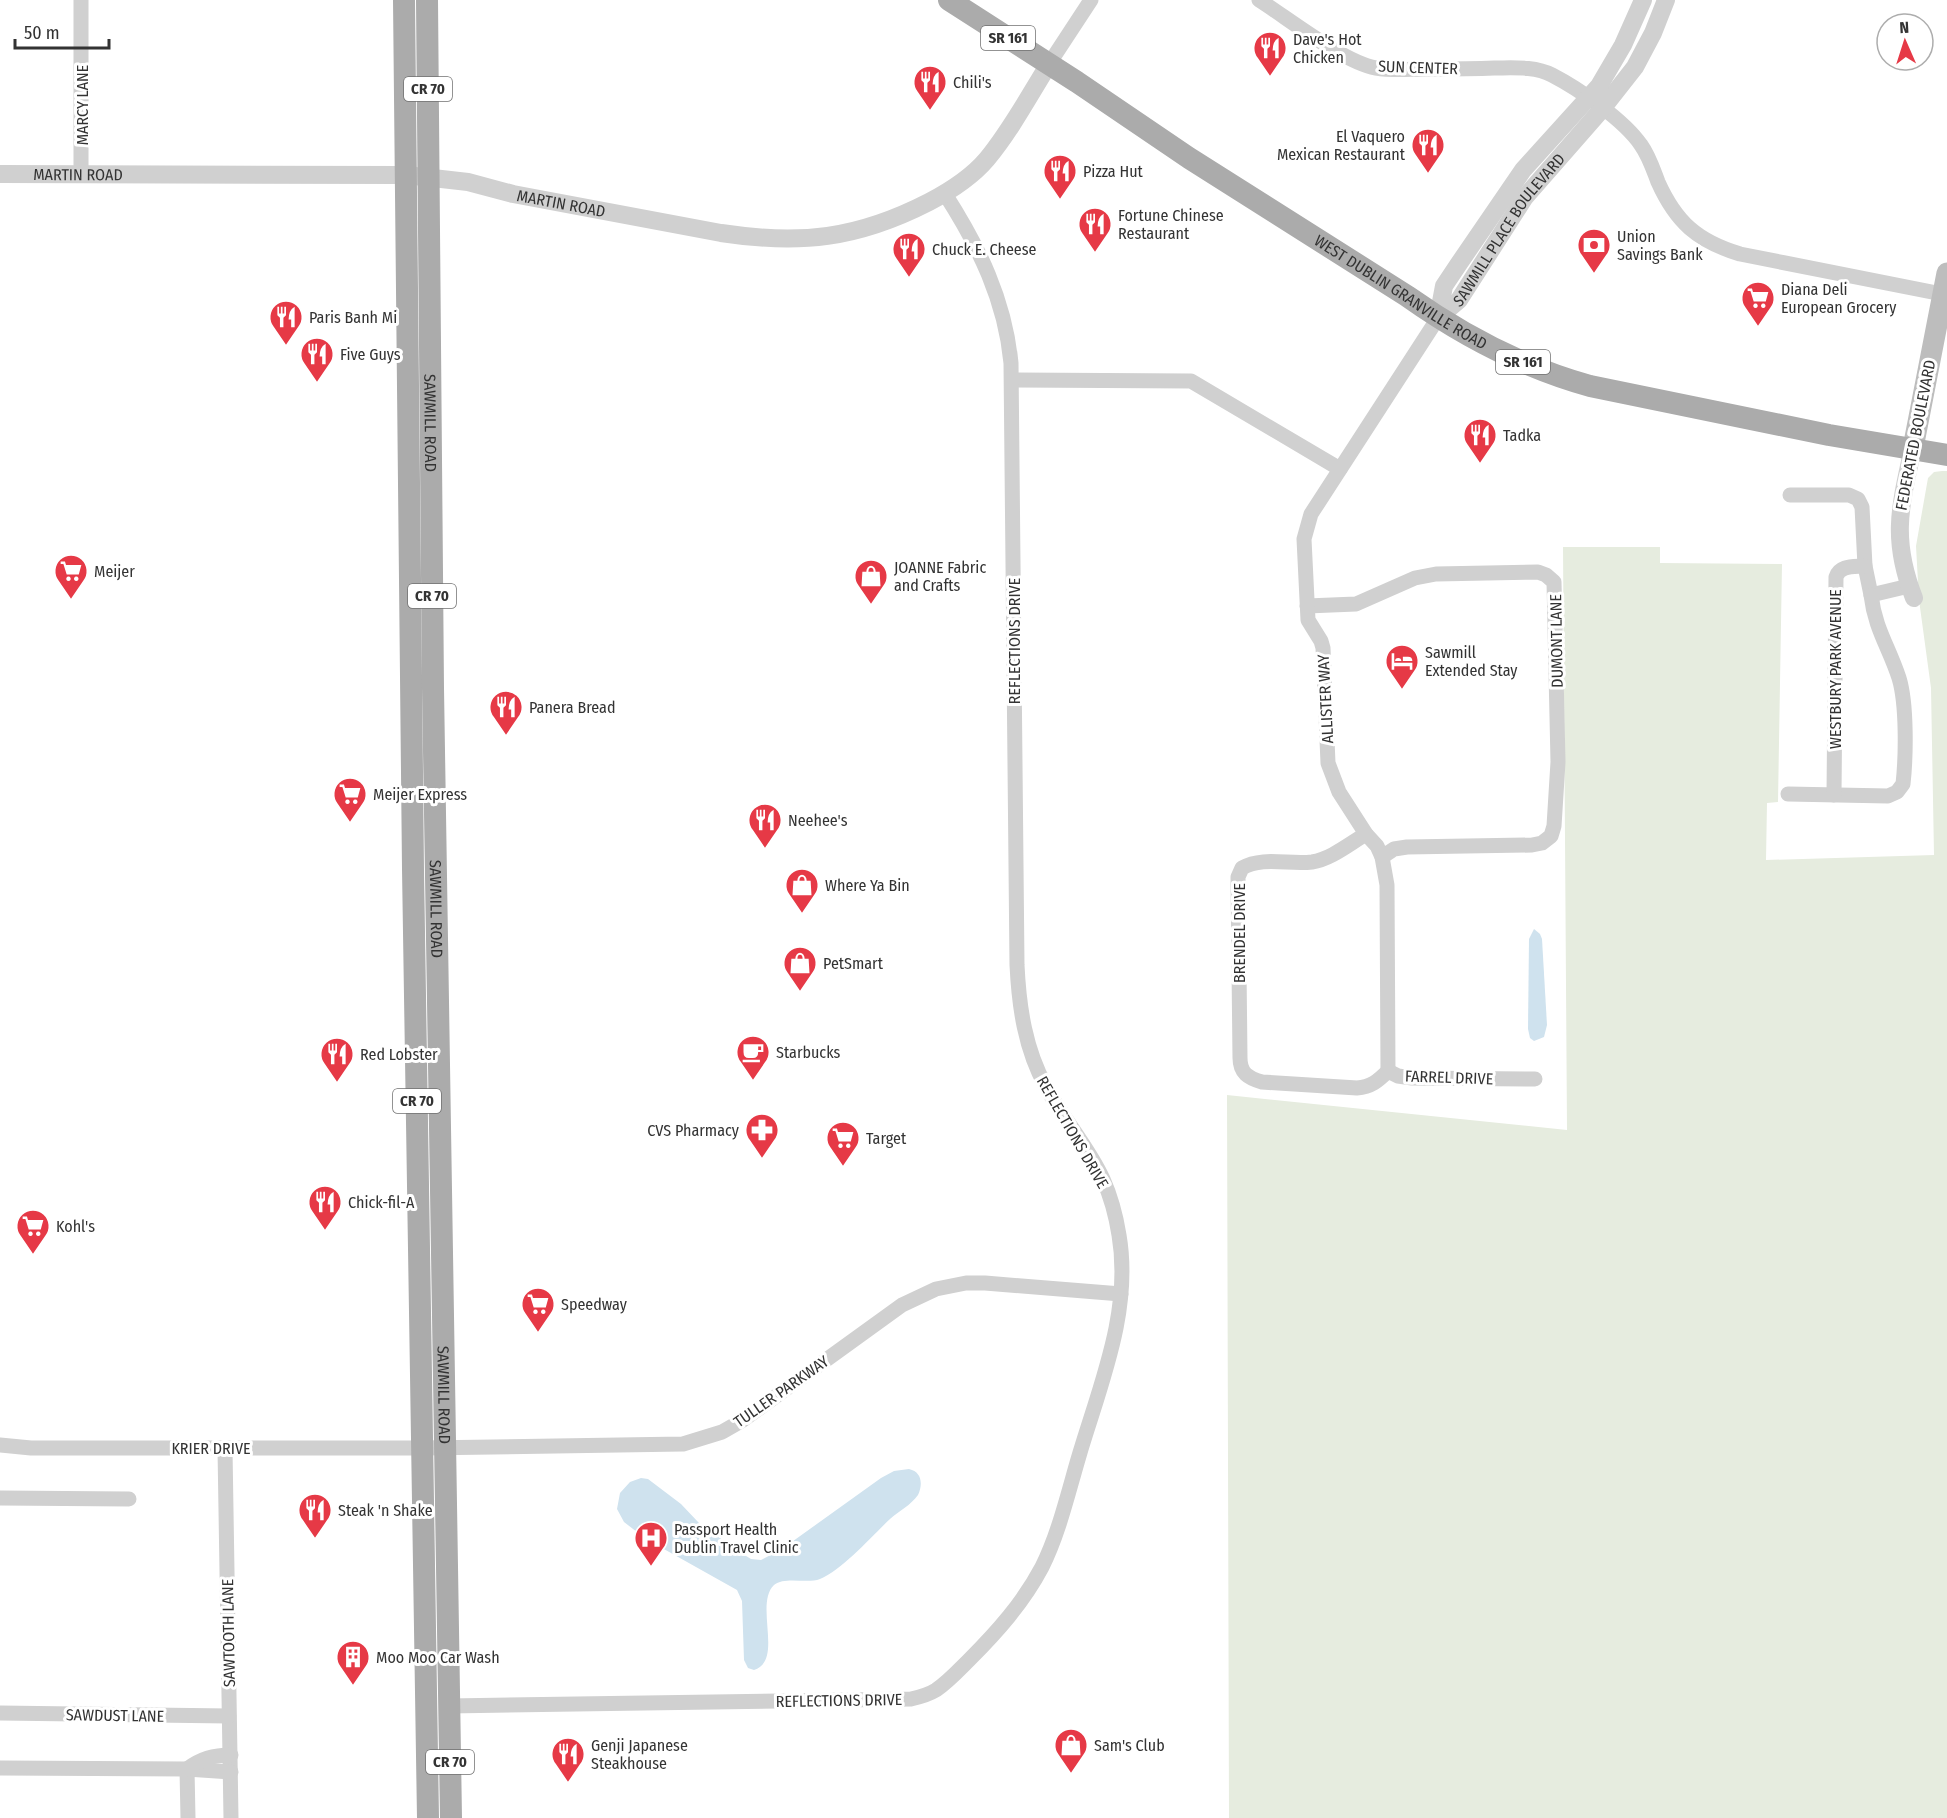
<svg xmlns="http://www.w3.org/2000/svg" width="1947" height="1818" font-family="'Fira Sans Condensed',sans-serif">
<style>
.green{fill:#e6ecdf}
.water{fill:#cfe2ee}
.lines{fill:none;stroke-linecap:round;stroke-linejoin:round}
.minor{stroke:#d0d0d0;stroke-width:15}
.tertiary{stroke:#d0d0d0;stroke-width:18}
.secondary{stroke:#bdbdbd;stroke-width:21}
.primary{stroke:#ababab;stroke-width:22}
.labels{text-anchor:middle;stroke-width:6;stroke-linejoin:round;paint-order:stroke}
.shield{fill:#fff;stroke:#707070;stroke-width:1.5}
.shield-label{font-size:15px;font-weight:bold;fill:#333}
.poi-label{font-size:16px;fill:#333;stroke:#fff;text-anchor:start}
.street-label{font-size:16px;fill:#333;stroke:#fff}
</style>
<rect width="100%" height="100%" fill="#fff"/>
<polygon class="green" points="1942,471 1947,471 1947,1818 1229,1818 1227,1095 1567,1130 1563,547 1660,547 1660,563 1782,564 1778,802 1767,803 1766,860 1934,855 1931,688 1919,600 1916,546 1928,478 1934,472"/>
<g class="water">
<polygon points="1534,929 1540,934 1542,939 1547,1025 1544,1037 1534,1041 1530,1038 1528,1029 1529,939"/>
<path d="M909,1469C922,1472 923,1484 918,1495C911,1505 899,1511 890,1519C872,1536 842,1570 820,1579C807,1584 785,1576 774,1585C754,1604 784,1661 754,1670L748,1668L744,1660L742,1601L737,1590L646,1539L624,1522L617,1509L620,1493L630,1482L641,1478L648,1479L681,1504L699,1523L738,1551L751,1559L761,1560L782,1549L881,1478L894,1471Z"/>
</g>
<g class="lines">
<g class="minor">
<path d="M1259,0C1289,19 1343,62 1376,68C1393,71 1410,69 1426,69C1449,69 1472,69 1494,68C1513,68 1535,66 1552,75C1579,89 1624,120 1641,145C1649,156 1653,169 1658,182C1676,222 1697,241 1740,254L1942,294"/>
<polyline points="1049,64 1091,0"/>
<polyline points="81,174 81,0"/>
<polyline points="1012,380 1191,381 1340,469"/>
<polyline points="1790,495 1849,495 1858,499 1862,507 1865,566 1871,595 1909,586"/>
<polyline points="1307,606 1356,604 1415,578 1436,574 1538,572 1546,575 1554,582 1558,762 1554,826 1551,836 1542,843 1532,845 1407,847 1394,849 1382,857"/>
<path d="M1788,794L1888,796L1897,792L1903,784C1906,757 1907,704 1899,678C1889,647 1875,629 1871,595"/>
<path d="M1834,795L1836,577C1840,565 1853,567 1865,566"/>
<path d="M1366,834C1349,844 1331,859 1312,862C1289,865 1263,856 1242,868L1238,877L1240,1058C1240,1073 1248,1078 1262,1082L1357,1088C1371,1087 1378,1081 1388,1071L1398,1076L1412,1078L1535,1079"/>
<polyline points="1388,1071 1387,885 1382,857 1377,846 1366,834 1339,792 1328,763 1323,648 1321,641 1308,620 1304,539 1311,514 1438,318"/>
<polyline points="0,1445 31,1448 423,1448 683,1444 722,1432 743,1420 902,1305 936,1289 966,1283 985,1283 1121,1294"/>
<polyline points="225,1449 231,1818"/>
<polyline points="0,1498 129,1499"/>
<path d="M449,1706L911,1699C920,1697 928,1695 936,1690C948,1682 959,1670 969,1660C997,1632 1023,1603 1042,1567C1059,1533 1068,1493 1079,1456C1100,1385 1132,1311 1119,1235C1116,1216 1111,1197 1103,1179C1088,1146 1063,1119 1046,1087C1025,1049 1019,1007 1017,965L1011,363C1005,300 979,247 945,194"/>
<polyline points="0,1713 229,1716"/>
<polyline points="0,1768 187,1769 231,1772"/>
<polyline points="187,1769 188,1818"/>
<path d="M187,1769C201,1759 213,1755 231,1755"/>
</g>
<g class="tertiary">
<path id="s1" d="M0,174L406,175L468,182L513,194L721,233C800,245 857,239 929,202C950,191 971,178 987,159C1011,130 1029,96 1049,64"/>
<path id="s2" d="M1438,318L1459,300L1525,197L1602,109L1635,67L1653,33L1666,0"/>
<polyline points="1438,318 1444,286 1458,265 1523,170 1599,86 1623,45 1643,0"/>
<path d="M1913,448C1900,507 1891,539 1914,598"/>
</g>
<polyline class="secondary" points="1913,448 1947,273"/>
<g class="primary">
<polyline points="404,0 413,869 428,1818"/>
<path id="s3" d="M427,0L433,688L451,1818"/>
<path id="s4" d="M949,0L1077,82L1189,158L1407,296C1462,335 1525,368 1590,386L1829,435L1947,455"/>
</g>
</g>
<defs>
<g id="restaurant-pin" transform="scale(1.725)"><path d="M0 17L-7.5 6A9.5 9.5 0 1 1 7.5 6Z" fill="#e63946" stroke="#fff"/><path d="M-5-6h1v4h1v-4h1v4h1v-4h1v5L-1.5 .5V6h-2V.5L-5-1ZM5-6V6H3V1.5H1.5Q1.5-4 5-6Z" fill="#fff"/></g>
<g id="bank-pin" transform="scale(1.725)"><path d="M0 17L-7.5 6A9.5 9.5 0 1 1 7.5 6Z" fill="#e63946" stroke="#fff"/><path d="M-6-4H6V4H-6ZM0-2.3a2.3 2.3 0 1 0 0 4.6a2.3 2.3 0 1 0 0-4.6Z" fill="#fff"/></g>
<g id="supermarket-pin" transform="scale(1.725)"><path d="M0 17L-7.5 6A9.5 9.5 0 1 1 7.5 6Z" fill="#e63946" stroke="#fff"/><path d="M-6-5.5h2.5l.6 2H6L4.5 2H-2.5L-4.4-4H-6ZM-1.5 3.2a1.3 1.3 0 1 0 .1 0ZM3 3.2a1.3 1.3 0 1 0 .1 0Z" fill="#fff"/></g>
<g id="shop-pin" transform="scale(1.725)"><path d="M0 17L-7.5 6A9.5 9.5 0 1 1 7.5 6Z" fill="#e63946" stroke="#fff"/><path d="M-5-2.5h2.3a2.7 3.5 0 0 1 5.4 0H5L5.5 6h-11ZM-1.5-2.5h3a1.5 2.3 0 0 0-3 0Z" fill="#fff"/></g>
<g id="hotel-pin" transform="scale(1.725)"><path d="M0 17L-7.5 6A9.5 9.5 0 1 1 7.5 6Z" fill="#e63946" stroke="#fff"/><path d="M-6-4.5h1.5V1H6V5H4.5V3h-9V5H-6ZM-4 0a1.8 1.8 0 1 1 3.6 0ZM.5 0V-2.5h3Q6-2.5 6 0Z" fill="#fff"/></g>
<g id="cafe-pin" transform="scale(1.725)"><path d="M0 17L-7.5 6A9.5 9.5 0 1 1 7.5 6Z" fill="#e63946" stroke="#fff"/><path d="M-5.5-4.5H6V0H3Q3 3.5 0 3.5H-2.5Q-5.5 3.5-5.5 0ZM3-3.2v2h1.7v-2ZM-6 4.5H4V6H-6Z" fill="#fff"/></g>
<g id="pharmacy-pin" transform="scale(1.725)"><path d="M0 17L-7.5 6A9.5 9.5 0 1 1 7.5 6Z" fill="#e63946" stroke="#fff"/><path d="M-2-6h4v4h4v4h-4v4h-4v-4h-4v-4h4Z" fill="#fff"/></g>
<g id="hospital-pin" transform="scale(1.725)"><path d="M0 17L-7.5 6A9.5 9.5 0 1 1 7.5 6Z" fill="#e63946" stroke="#fff"/><path d="M-5-5h3v3.5h4V-5h3V5h-3V1.5h-4V5h-3Z" fill="#fff"/></g>
<g id="building-pin" transform="scale(1.725)"><path d="M0 17L-7.5 6A9.5 9.5 0 1 1 7.5 6Z" fill="#e63946" stroke="#fff"/><path d="M-4-6H4V6H1V3H-1V6H-4ZM-2.5-4.3h1.7v1.8h-1.7ZM.8-4.3h1.7v1.8H.8ZM-2.5-1h1.7V.8h-1.7ZM.8-1h1.7V.8H.8Z" fill="#fff"/></g>
</defs>
<g fill-rule="evenodd">
<use href="#restaurant-pin" x="1270" y="48"/>
<use href="#restaurant-pin" x="930" y="82"/>
<use href="#restaurant-pin" x="1428" y="145"/>
<use href="#restaurant-pin" x="1060" y="171"/>
<use href="#restaurant-pin" x="1095" y="224"/>
<use href="#bank-pin" x="1594" y="245"/>
<use href="#restaurant-pin" x="909" y="249"/>
<use href="#supermarket-pin" x="1758" y="298"/>
<use href="#restaurant-pin" x="286" y="317"/>
<use href="#restaurant-pin" x="317" y="354"/>
<use href="#restaurant-pin" x="1480" y="435"/>
<use href="#supermarket-pin" x="71" y="571"/>
<use href="#shop-pin" x="871" y="576"/>
<use href="#hotel-pin" x="1402" y="661"/>
<use href="#restaurant-pin" x="506" y="707"/>
<use href="#supermarket-pin" x="350" y="794"/>
<use href="#restaurant-pin" x="765" y="820"/>
<use href="#shop-pin" x="802" y="885"/>
<use href="#shop-pin" x="800" y="963"/>
<use href="#cafe-pin" x="753" y="1052"/>
<use href="#restaurant-pin" x="337" y="1054"/>
<use href="#pharmacy-pin" x="762" y="1130"/>
<use href="#supermarket-pin" x="843" y="1138"/>
<use href="#restaurant-pin" x="325" y="1202"/>
<use href="#supermarket-pin" x="33" y="1226"/>
<use href="#supermarket-pin" x="538" y="1304"/>
<use href="#restaurant-pin" x="315" y="1510"/>
<use href="#hospital-pin" x="651" y="1538"/>
<use href="#building-pin" x="353" y="1657"/>
<use href="#shop-pin" x="1071" y="1745"/>
<use href="#restaurant-pin" x="568" y="1754"/>
</g>
<g class="labels">
<g class="shield">
<rect x="981" y="26" width="54" height="24" rx="4.5"/>
<rect x="404" y="77" width="48" height="24" rx="4.5"/>
<rect x="1496" y="350" width="54" height="24" rx="4.5"/>
<rect x="408" y="584" width="48" height="24" rx="4.5"/>
<rect x="393" y="1089" width="48" height="24" rx="4.5"/>
<rect x="426" y="1750" width="48" height="24" rx="4.5"/>
</g>
<g class="shield-label">
<text x="1008" y="43">SR 161</text>
<text x="428" y="94">CR 70</text>
<text x="1523" y="367">SR 161</text>
<text x="432" y="601">CR 70</text>
<text x="417" y="1106">CR 70</text>
<text x="450" y="1767">CR 70</text>
</g>
<g class="poi-label">
<text x="1293" y="45">Dave's Hot<tspan x="1293" dy="18">Chicken</tspan></text>
<text x="953" y="88">Chili's</text>
<text x="1405" y="142" text-anchor="end">El Vaquero<tspan x="1405" dy="18">Mexican Restaurant</tspan></text>
<text x="1083" y="177">Pizza Hut</text>
<text x="1118" y="221">Fortune Chinese<tspan x="1118" dy="18">Restaurant</tspan></text>
<text x="1617" y="242">Union<tspan x="1617" dy="18">Savings Bank</tspan></text>
<text x="932" y="255">Chuck E. Cheese</text>
<text x="1781" y="295">Diana Deli<tspan x="1781" dy="18">European Grocery</tspan></text>
<text x="309" y="323">Paris Banh Mi</text>
<text x="340" y="360">Five Guys</text>
<text x="1503" y="441">Tadka</text>
<text x="894" y="573">JOANNE Fabric<tspan x="894" dy="18">and Crafts</tspan></text>
<text x="94" y="577">Meijer</text>
<text x="1425" y="658">Sawmill<tspan x="1425" dy="18">Extended Stay</tspan></text>
<text x="529" y="713">Panera Bread</text>
<text x="373" y="800">Meijer Express</text>
<text x="788" y="826">Neehee's</text>
<text x="825" y="891">Where Ya Bin</text>
<text x="823" y="969">PetSmart</text>
<text x="776" y="1058">Starbucks</text>
<text x="360" y="1060">Red Lobster</text>
<text x="739" y="1136" text-anchor="end">CVS Pharmacy</text>
<text x="866" y="1144">Target</text>
<text x="348" y="1208">Chick-fil-A</text>
<text x="56" y="1232">Kohl's</text>
<text x="561" y="1310">Speedway</text>
<text x="338" y="1516">Steak 'n Shake</text>
<text x="674" y="1535">Passport Health<tspan x="674" dy="18">Dublin Travel Clinic</tspan></text>
<text x="376" y="1663">Moo Moo Car Wash</text>
<text x="591" y="1751">Genji Japanese<tspan x="591" dy="18">Steakhouse</tspan></text>
<text x="1094" y="1751">Sam's Club</text>
</g>
<g class="street-label">
<text transform="translate(1418 67) rotate(2)" y="6">SUN CENTER</text>
<text transform="translate(82 105) rotate(-90)" y="6">MARCY LANE</text>
<text dy="6" stroke="none"><textPath href="#s1" startOffset="78">MARTIN ROAD</textPath></text>
<text dy="6" stroke="none"><textPath href="#s1" startOffset="564">MARTIN ROAD</textPath></text>
<text dy="6" stroke="none"><textPath href="#s2" startOffset="114">SAWMILL PLACE BOULEVARD</textPath></text>
<text dy="6" stroke="none"><textPath href="#s4" startOffset="538">WEST DUBLIN GRANVILLE ROAD</textPath></text>
<text dy="6" stroke="none"><textPath href="#s3" startOffset="423">SAWMILL ROAD</textPath></text>
<text transform="translate(1915 435) rotate(-79)" y="6">FEDERATED BOULEVARD</text>
<text transform="translate(1014 641) rotate(-90)" y="6">REFLECTIONS DRIVE</text>
<text transform="translate(1556 641) rotate(-91)" y="6">DUMONT LANE</text>
<text transform="translate(1835 669) rotate(-90)" y="6">WESTBURY PARK AVENUE</text>
<text transform="translate(1325 699) rotate(-93)" y="6">ALLISTER WAY</text>
<text dy="6" stroke="none"><textPath href="#s3" startOffset="909">SAWMILL ROAD</textPath></text>
<text transform="translate(1239 933) rotate(-90)" y="6">BRENDEL DRIVE</text>
<text transform="translate(1449 1077) rotate(2)" y="6">FARREL DRIVE</text>
<text transform="translate(1073 1132) rotate(60)" y="6">REFLECTIONS DRIVE</text>
<text transform="translate(781 1391) rotate(-35)" y="6">TULLER PARKWAY</text>
<text dy="6" stroke="none"><textPath href="#s3" startOffset="1395">SAWMILL ROAD</textPath></text>
<text x="211" y="1454">KRIER DRIVE</text>
<text transform="translate(228 1633) rotate(-91)" y="6">SAWTOOTH LANE</text>
<text transform="translate(839 1700) rotate(-1)" y="6">REFLECTIONS DRIVE</text>
<text transform="translate(115 1715) rotate(1)" y="6">SAWDUST LANE</text>
</g>
</g>
<g transform="translate(1905 42) rotate(357)"><circle r="28" fill="#ffffff" stroke="#adadad" stroke-width="1.5"/>
<path d="M0-4.5L10 22L0 15L-10 22Z" fill="#e63946"/>
<text y="-9" font-size="16" font-weight="bold" text-anchor="middle" fill="#333333">N</text>
</g>
<path d="M15 39v9h94v-9" fill="none" stroke="#333333" stroke-width="3"/>
<text x="24" y="39" font-size="18" fill="#333333" stroke="#ffffff" stroke-width="4.5" paint-order="stroke">50 m</text>
</svg>
